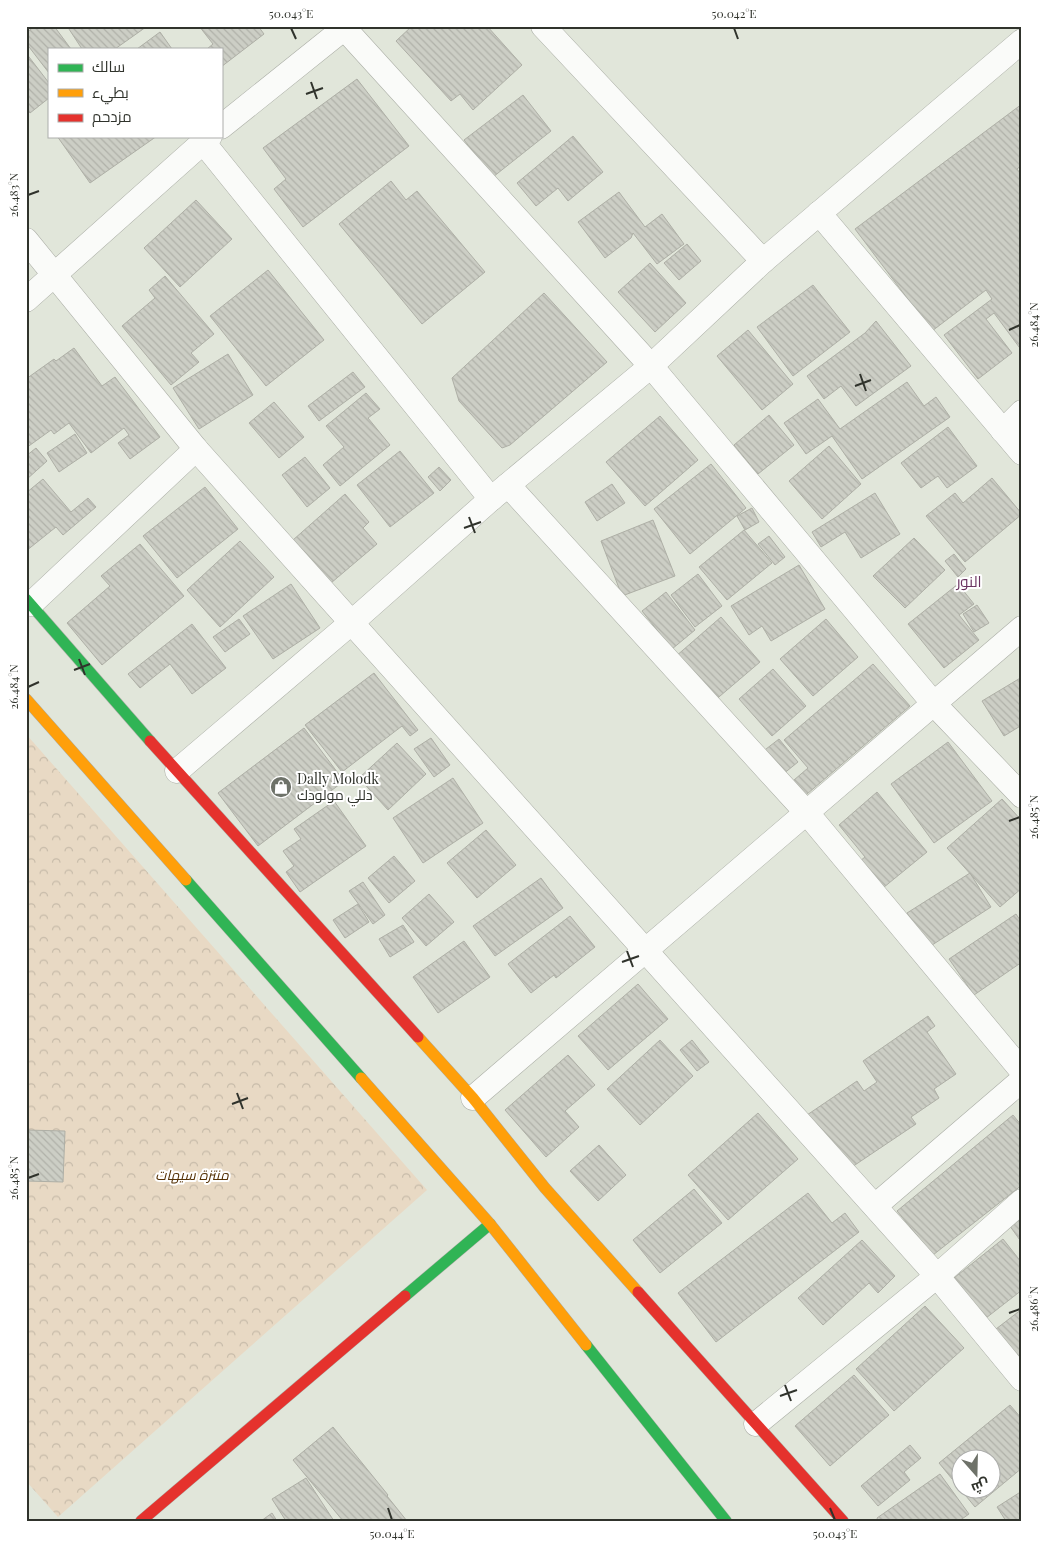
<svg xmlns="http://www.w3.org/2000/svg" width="1048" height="1547" font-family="'Playfair Display',Cairo,serif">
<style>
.forest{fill:url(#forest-crowns)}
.building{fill:url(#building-back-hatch);stroke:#aeafa6;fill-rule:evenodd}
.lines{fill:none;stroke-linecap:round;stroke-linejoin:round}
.street-casing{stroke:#aaada5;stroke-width:25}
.fast-casing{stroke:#aaada5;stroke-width:12}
.slow-casing{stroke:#aaada5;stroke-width:12}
.jam-casing{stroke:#aaada5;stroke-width:12}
.street{stroke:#fafbf9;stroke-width:24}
.fast{stroke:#30b455;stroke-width:11}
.slow{stroke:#ff9f0a;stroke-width:11}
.jam{stroke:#e5322d;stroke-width:11}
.ticks{fill:none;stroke:#30332c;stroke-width:2}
.labels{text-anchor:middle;stroke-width:4;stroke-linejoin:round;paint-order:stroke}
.poi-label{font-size:14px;fill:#30332c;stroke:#fff;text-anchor:start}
.park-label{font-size:14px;font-style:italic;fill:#543004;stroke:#fff}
.neighbourhood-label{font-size:15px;fill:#6a3360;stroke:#fff}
.neatline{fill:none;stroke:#30332c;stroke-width:2}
.ticks-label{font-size:12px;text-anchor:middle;fill:#30332c}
</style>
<defs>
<pattern id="forest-crowns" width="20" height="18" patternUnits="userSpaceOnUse" patternTransform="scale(1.25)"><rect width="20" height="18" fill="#e8d9c4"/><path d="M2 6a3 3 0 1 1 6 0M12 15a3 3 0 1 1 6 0" fill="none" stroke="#c7bba9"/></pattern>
<pattern id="building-back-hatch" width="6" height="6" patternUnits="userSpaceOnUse" patternTransform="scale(1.25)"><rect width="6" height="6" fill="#cccec5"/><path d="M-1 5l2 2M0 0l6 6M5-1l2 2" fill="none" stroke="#b0b1a9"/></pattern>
</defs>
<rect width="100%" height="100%" fill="#e1e6da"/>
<polygon class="forest" points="26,734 427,1190 58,1517 26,1481"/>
<g class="building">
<polygon points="35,26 54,26 71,49 49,49 49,73 26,43 26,33"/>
<polygon points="67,26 145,26 146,27 115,49 82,49"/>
<polygon points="199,26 258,26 264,34 221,67 221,49 207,49 213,44"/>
<polygon points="412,26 487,26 522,65 473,110 460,94 451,101 396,41"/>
<polygon points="160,32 172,49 137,49"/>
<polygon points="26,53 49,83 49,98 30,113 26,108"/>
<polygon points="357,79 409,146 303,227 274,189 286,179 263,148"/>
<polygon points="523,95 551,131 493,177 464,140"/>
<polygon points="1022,104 1022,165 1017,169 1020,173 1022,172 1022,351 994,313 986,319 1012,353 978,379 944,335 992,299 986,290 932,331 855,229"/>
<polygon points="57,136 157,136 90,183"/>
<polygon points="573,136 603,172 568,201 558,188 536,206 517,183"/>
<polygon points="391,181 406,200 417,191 485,272 422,324 339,224"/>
<polygon points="619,192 645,227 662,214 684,244 657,264 633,233 631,238 605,258 578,222"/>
<polygon points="196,200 232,239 180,287 144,248"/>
<polygon points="687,244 701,261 679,280 664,263"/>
<polygon points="650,263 686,303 655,332 618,292"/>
<polygon points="268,270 324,340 266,386 210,316"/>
<polygon points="165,276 214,334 191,353 199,362 171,385 122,326 155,298 149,290"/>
<polygon points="813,285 850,332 793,376 757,327"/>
<polygon points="544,293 607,362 510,445 502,448 459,401 452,378"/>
<polygon points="876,321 911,366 856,406 841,386 824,399 807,376 865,333"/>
<polygon points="748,330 793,384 762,410 717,356"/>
<polygon points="74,348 102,386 115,377 160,437 130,459 118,443 129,435 124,428 91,453 69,423 54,434 51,430 26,448 26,379 54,359 56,361"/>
<polygon points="228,354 253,395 199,429 173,388"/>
<polygon points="353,372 365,387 319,421 308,406"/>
<polygon points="907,382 924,406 936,397 950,417 862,479 832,436 806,454 784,423 818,399 840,429"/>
<polygon points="366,393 380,409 368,418 390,445 340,486 323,465 344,447 326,426"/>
<polygon points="274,402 304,437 279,458 249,423"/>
<polygon points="769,415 794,445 758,474 734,445"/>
<polygon points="660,416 698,460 645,506 606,462"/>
<polygon points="948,427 977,466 947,488 938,476 921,488 901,463"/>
<polygon points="75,434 87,453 59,472 47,453"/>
<polygon points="829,446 861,484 822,519 789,481"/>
<polygon points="36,448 47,461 26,480 26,456"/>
<polygon points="400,451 434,493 390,527 357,485"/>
<polygon points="305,457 330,488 307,507 282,475"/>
<polygon points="711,464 746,508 690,554 654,509"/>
<polygon points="439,467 451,480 440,491 428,477"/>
<polygon points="992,478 1022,514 965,562 926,516 955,493 963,503"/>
<polygon points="43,479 71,512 88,498 96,507 63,535 56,527 26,551 26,493"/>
<polygon points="612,484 625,503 597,521 585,502"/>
<polygon points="205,487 238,529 177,578 143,536"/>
<polygon points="875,493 900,534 861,558 845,532 821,547 812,532"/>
<polygon points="345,494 369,522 363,528 377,544 331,583 293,540"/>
<polygon points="752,508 759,522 745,530 737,516"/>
<polygon points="653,520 675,576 622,596 601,541"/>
<polygon points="744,530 772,563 727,600 699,567"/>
<polygon points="769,536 785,557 775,565 758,544"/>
<polygon points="914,538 945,570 905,608 873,576"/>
<polygon points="240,541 274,577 220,627 187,590"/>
<polygon points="140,544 184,596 102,665 67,623 110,586 101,576"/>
<polygon points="954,554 966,569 958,577 945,561"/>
<polygon points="799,565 825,609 771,641 762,626 749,635 731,606"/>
<polygon points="698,574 722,606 695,627 671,595"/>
<polygon points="291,584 320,628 273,659 243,616"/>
<polygon points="958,584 974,604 959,615 979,640 944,668 908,624"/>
<polygon points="666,592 695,630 672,649 642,611"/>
<polygon points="977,605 989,623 974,632 963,614"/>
<polygon points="721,617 760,662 713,702 675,657"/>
<polygon points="239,619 250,634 225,652 213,637"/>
<polygon points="826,619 858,657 813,696 780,659"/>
<polygon points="192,624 226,668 192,694 170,664 140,688 128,674"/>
<polygon points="873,664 910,706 800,800 787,786 808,768 784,740"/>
<polygon points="773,669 806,706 772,736 739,699"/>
<polygon points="374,673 418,730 410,736 402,726 342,772 305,725"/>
<polygon points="1022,677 1022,725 1004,736 982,701"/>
<polygon points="304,728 344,781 258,846 218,793"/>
<polygon points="431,738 450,765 434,777 414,749"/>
<polygon points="779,739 798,762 777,779 757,756"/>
<polygon points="948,742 992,801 934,843 891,784"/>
<polygon points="397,743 426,774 388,810 359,778"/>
<polygon points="453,778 483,823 423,863 393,818"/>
<polygon points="877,792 927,852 878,892 855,865 865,857 839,825"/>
<polygon points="1002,799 1022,821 1022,888 1000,907 947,848"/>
<polygon points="334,801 366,846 300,892 286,872 294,866 283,851 301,839 294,829"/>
<polygon points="486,830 516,865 477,898 447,863"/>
<polygon points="394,856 415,881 389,903 368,878"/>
<polygon points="970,873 991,907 929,947 907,913"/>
<polygon points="541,878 563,908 495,956 473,926"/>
<polygon points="363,882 385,915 373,924 349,891"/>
<polygon points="429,894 454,922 426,946 402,918"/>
<polygon points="358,904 369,922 345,938 333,920"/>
<polygon points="1016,914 1022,923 1022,962 974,995 949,959"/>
<polygon points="570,916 595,947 556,978 554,975 531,993 508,964"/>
<polygon points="403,925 414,942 390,957 379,939"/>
<polygon points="464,941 490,977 438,1013 413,977"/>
<polygon points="638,984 668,1019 608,1070 578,1036"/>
<polygon points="928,1016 935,1026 927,1032 956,1074 934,1089 939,1098 911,1117 916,1124 846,1171 807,1115 857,1081 864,1091 877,1082 863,1061"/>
<polygon points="660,1040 693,1076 640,1125 607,1089"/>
<polygon points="692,1040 709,1062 697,1071 680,1050"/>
<polygon points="568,1055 595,1085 565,1111 579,1127 546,1157 505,1110"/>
<polygon points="758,1113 798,1159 728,1220 688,1175"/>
<polygon points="1013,1115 1022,1126 1022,1185 933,1255 897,1211"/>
<polygon points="26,1130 65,1131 63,1182 26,1181"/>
<polygon points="599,1145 626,1175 598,1201 570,1171"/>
<polygon points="694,1189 722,1223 660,1273 633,1240"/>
<polygon points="808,1193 832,1223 845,1213 859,1232 716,1342 678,1293"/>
<polygon points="1022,1211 1022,1243 1007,1222"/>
<polygon points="1003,1239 1022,1263 1022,1290 986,1318 954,1278"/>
<polygon points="862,1240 895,1276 878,1293 869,1283 823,1325 798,1298"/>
<polygon points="925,1306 964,1348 894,1411 856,1369"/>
<polygon points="1022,1309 1022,1362 996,1329"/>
<polygon points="854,1375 889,1415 830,1466 795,1426"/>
<path d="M1010,1405L1022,1419V1468L975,1507L939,1463ZM960,1460H990V1490H960Z"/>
<polygon points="333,1427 388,1495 387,1496 407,1521 343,1521 293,1460"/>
<polygon points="910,1445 921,1458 904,1472 910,1480 878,1506 861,1486"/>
<polygon points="940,1474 969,1514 959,1521 878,1521 877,1518"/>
<polygon points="306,1478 334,1521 286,1521 272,1499"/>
<polygon points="1022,1491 1022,1521 1006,1521 997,1507"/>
<polygon points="272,1513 277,1521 261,1521"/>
</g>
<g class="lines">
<g class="street-casing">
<g id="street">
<polyline points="543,26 763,261"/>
<polyline points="345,29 651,366 934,704 1022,796"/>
<polyline points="221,127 347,26"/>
<polyline points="203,142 491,499"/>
<polyline points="819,213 1022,453"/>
<polyline points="26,240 196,449 937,1276 1022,1379"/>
<polyline points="26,300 210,136"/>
<polyline points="1003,431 1022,412"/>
<polyline points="508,485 807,813 1022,1071"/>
<polyline points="31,604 196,449"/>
<polyline points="177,771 351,623 491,499 651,366 763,261 1022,41"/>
<polyline points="473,1098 1022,628"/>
<polyline points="875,1206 1022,1080"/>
<polyline points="756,1424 937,1276 1022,1201"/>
</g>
</g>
<g class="fast-casing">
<g id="fast">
<polyline points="26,599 150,741"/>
<polyline points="186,880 361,1078"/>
<polyline points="405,1296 490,1224"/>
<polyline points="586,1345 726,1521"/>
</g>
</g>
<g class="slow-casing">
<g id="slow">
<polyline points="26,699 186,880"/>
<polyline points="418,1037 473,1098 545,1188 638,1292"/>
<polyline points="361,1078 490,1224 586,1345"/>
</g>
</g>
<g class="jam-casing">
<g id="jam">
<polyline points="150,741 418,1037"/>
<polyline points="638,1292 843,1521"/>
<polyline points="141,1521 405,1296"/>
</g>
</g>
<use href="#street" class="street"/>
<use href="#fast" class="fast"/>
<use href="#slow" class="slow"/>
<use href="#jam" class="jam"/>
</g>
<path class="ticks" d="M291,28L296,39M734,28L738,39M311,82L317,99M306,94L323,88M28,195L39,191M1009,330L1020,325M860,374L866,391M855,386L871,380M469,517L475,533M464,528L481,522M79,659L85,675M74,670L90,664M28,687L39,682M1009,821L1020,817M627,951L633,967M622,962L639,956M237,1093L243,1109M232,1104L248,1098M28,1178L39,1174M1009,1313L1020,1309M785,1385L791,1401M780,1396L797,1390M388,1508L392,1520M830,1508L835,1520"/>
<defs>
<g id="shop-disc" transform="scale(1.125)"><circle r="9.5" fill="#6e7269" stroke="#fff"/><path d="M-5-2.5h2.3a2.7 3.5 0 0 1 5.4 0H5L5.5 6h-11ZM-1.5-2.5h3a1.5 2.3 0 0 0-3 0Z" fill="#fff"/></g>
</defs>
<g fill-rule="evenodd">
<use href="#shop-disc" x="281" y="787"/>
</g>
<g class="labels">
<g class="poi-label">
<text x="297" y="784">Dally Molodk<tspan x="297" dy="16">دللي مولودك</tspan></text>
</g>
<g class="park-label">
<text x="192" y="1180">منتزة سيهات</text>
</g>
<g class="neighbourhood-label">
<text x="969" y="587">النور</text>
</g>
</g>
<rect width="1048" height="1547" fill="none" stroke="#ffffff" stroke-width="55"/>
<rect x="48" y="48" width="175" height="90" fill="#ffffff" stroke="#acadab"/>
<rect x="58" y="64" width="25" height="8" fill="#30b455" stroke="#acadab"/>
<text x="92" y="72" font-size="15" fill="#30332c">سالك</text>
<rect x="58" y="89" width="25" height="8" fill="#ff9f0a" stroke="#acadab"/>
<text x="92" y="98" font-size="15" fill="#30332c">بطيء</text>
<rect x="58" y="114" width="25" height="8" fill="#e5322d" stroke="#acadab"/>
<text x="92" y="122" font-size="15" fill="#30332c">مزدحم</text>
<g transform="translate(976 1474) rotate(160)"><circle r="24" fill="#ffffff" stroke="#acadab"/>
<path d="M0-4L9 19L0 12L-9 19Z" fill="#6e7269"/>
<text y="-8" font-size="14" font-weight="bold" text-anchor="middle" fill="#30332c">ش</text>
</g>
<rect x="28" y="28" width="992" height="1492" class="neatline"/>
<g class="ticks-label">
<text x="291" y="18">50.043°E</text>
<text x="734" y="18">50.042°E</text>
<text transform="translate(14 195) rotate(-90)" y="4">26.483°N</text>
<text transform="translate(1034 325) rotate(-90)" y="4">26.484°N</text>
<text transform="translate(14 687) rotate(-90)" y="4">26.484°N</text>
<text transform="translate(1034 817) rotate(-90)" y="4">26.485°N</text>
<text transform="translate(14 1178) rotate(-90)" y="4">26.485°N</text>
<text transform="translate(1034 1309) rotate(-90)" y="4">26.486°N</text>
<text x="392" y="1538">50.044°E</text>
<text x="835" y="1538">50.043°E</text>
</g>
</svg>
